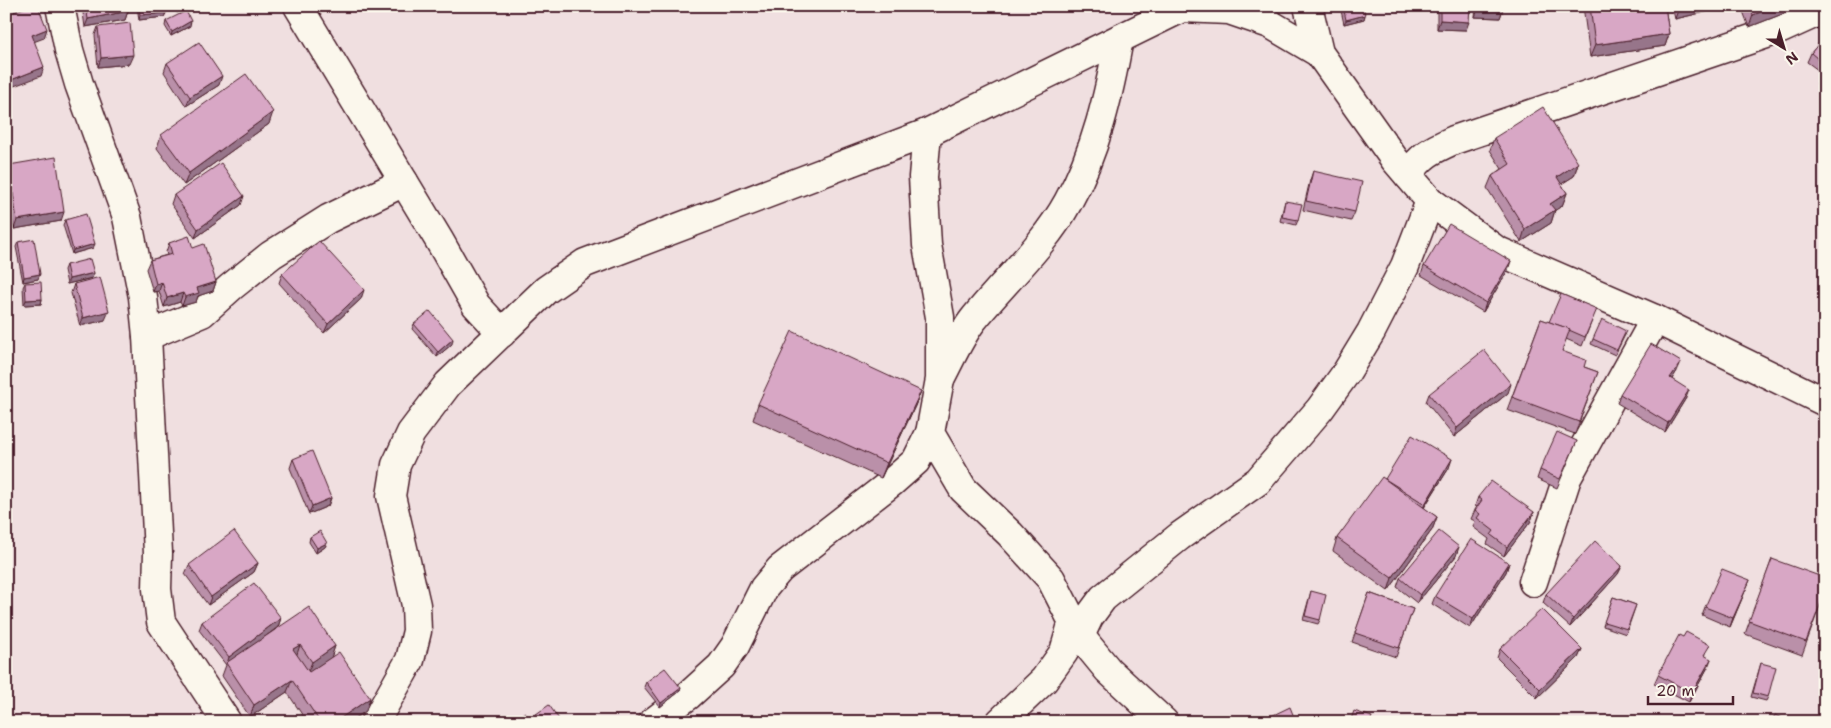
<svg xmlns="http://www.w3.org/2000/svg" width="1831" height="728" font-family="'Shantell Sans',sans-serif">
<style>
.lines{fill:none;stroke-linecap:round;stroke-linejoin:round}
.street-casing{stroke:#4a1f2b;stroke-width:31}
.street{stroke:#fbf7ec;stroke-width:28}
.wall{fill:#ba90a9;stroke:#4a1f2b}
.shaded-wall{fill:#97758a;stroke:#4a1f2b}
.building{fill:#d8a7c5;stroke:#4a1f2b}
</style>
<rect width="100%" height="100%" fill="#f0dfe0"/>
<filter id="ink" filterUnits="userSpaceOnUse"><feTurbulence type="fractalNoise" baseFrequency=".02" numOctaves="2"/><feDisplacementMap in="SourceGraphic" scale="10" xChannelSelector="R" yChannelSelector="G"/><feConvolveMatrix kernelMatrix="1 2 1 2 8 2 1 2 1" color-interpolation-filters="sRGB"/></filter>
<g filter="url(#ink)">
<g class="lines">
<g class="street-casing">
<g id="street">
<polyline points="60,6 69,50 79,84 127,217 143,297 147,336 158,553 157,589 161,622 227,722"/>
<polyline points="298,6 439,240 476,305 502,333"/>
<polyline points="1308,6 1319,53 1395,160 1430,201 1496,250 1655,319 1825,402"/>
<polyline points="927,133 923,177 927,245 940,317 940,379 930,433 963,489 1010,534 1051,579 1080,636 1108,670 1164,722"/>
<path d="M1408,175C1422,154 1432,150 1454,140L1781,29L1825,9"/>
<polyline points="147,336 202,313 231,287 271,255 328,219 404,182"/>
<path d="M941,377C951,358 960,337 973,320C1004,281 1044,246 1068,202C1096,152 1109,94 1119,39"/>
<polyline points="1533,582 1567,478 1655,319"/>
<polyline points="1080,636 1089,617 1103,598 1180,536 1258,481 1320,409 1346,373 1371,332 1405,266 1430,201"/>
<polyline points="375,722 410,660 417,631 416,605 391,496 396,465 411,433 448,384 546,290 585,263 927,133 1182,8 1229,10 1270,24 1319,53"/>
<polyline points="653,722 689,695 721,666 735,646 764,588 780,569 891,483 916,461 930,433"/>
<polyline points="1000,722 1044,680 1064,652 1073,621"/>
</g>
</g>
<use href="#street" class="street"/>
</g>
<g class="wall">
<polygon points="82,6 127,6 128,11 125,20 85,27"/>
<polygon points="137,6 165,6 166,13 164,17 139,20"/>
<polygon points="172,6 186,6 177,13"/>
<polygon points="1340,6 1363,6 1365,15 1364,19 1344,24"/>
<polygon points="1437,6 1470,6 1466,30 1437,29"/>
<polygon points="1476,6 1503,6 1503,9 1500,18 1475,17"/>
<polygon points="1583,6 1665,6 1669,34 1665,46 1590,57"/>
<polygon points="1672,6 1719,6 1718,9 1675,19"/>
<polygon points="1741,6 1803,6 1749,27"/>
<polygon points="166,21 190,26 171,36 165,26"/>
<polygon points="98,27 129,64 98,67 95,35"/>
<polygon points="1825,36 1825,90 1817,84 1822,73 1807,62 1811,53"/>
<polygon points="167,63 219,85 186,106 164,72"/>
<polygon points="269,124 184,185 157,148 161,135"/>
<polygon points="1494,138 1578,163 1574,176 1561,184 1567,193 1562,206 1555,210 1551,223 1521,242 1487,188 1492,176 1502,169 1490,150"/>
<polygon points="9,165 61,221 14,229 6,178 6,172"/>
<polygon points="1313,171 1355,212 1351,221 1303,210 1310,180"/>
<polygon points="174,195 241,205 195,238 171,204"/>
<polygon points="1285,201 1298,220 1296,225 1280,221"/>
<polygon points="65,220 93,248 72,254 63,225"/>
<polygon points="18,242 38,279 23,282 16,247"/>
<polygon points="169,243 193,248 216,282 213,291 198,296 196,302 182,306 180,302 164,307 159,291 153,292 146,269 150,260 167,255 166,252"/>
<polygon points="66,265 94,273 92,278 67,284 64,270"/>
<polygon points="1424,266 1508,270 1483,312 1421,275"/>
<polygon points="282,274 361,299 324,333 279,283"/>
<polygon points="25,283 42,299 41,304 24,305 23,287"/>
<polygon points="74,284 105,320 80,326 71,293"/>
<polygon points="1593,318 1582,346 1566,339 1562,351 1584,367 1598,372 1575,434 1507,410 1541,319 1549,322"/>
<polygon points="414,324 452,344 437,357 412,329"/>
<polygon points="1625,335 1615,355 1591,344 1593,339"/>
<polygon points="1677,371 1672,379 1686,398 1665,432 1617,403 1620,394"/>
<polygon points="921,391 915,406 881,478 753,420 758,404"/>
<polygon points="1508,393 1454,437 1426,402 1429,394"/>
<polygon points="1577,441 1557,488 1537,479 1540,470"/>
<polygon points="293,459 331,498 328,506 309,514 290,468"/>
<polygon points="1449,468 1424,508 1437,517 1432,530 1388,591 1333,551 1337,538 1384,479"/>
<polygon points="1478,497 1534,512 1531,521 1504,556 1487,544 1489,539 1473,527 1475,521 1471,519 1475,510 1477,507 1475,506"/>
<polygon points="310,537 327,543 325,547 316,553 309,542"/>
<polygon points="1456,556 1417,603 1397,587 1400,578"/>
<polygon points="1772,559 1825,592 1802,655 1745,634"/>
<polygon points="258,563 254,572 208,605 185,574 189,565"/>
<polygon points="1509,563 1506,572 1470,628 1432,604 1435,596"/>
<polygon points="1622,566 1618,574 1570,627 1543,603 1546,594"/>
<polygon points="1746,589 1730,627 1702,615 1705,607"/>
<polygon points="1311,591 1320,620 1318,624 1303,620"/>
<polygon points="1369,593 1413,609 1396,657 1352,642"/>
<polygon points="1613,597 1636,605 1626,634 1603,626"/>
<polygon points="281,618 278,627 255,644 335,646 331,657 366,711 349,722 307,722 287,692 250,717 222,676 226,665 199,630 202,622"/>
<polygon points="1500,649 1582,649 1578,658 1537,698 1497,658"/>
<polygon points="1706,654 1705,656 1708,667 1689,702 1654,684 1658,675"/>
<polygon points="1761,663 1768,697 1766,701 1751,697"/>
<polygon points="646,682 681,688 679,692 660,707 644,687"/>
</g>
<g class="shaded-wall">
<polygon points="181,6 186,6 177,13 179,8"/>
<polygon points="1693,6 1719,6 1718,9 1675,19 1678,10"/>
<polygon points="1775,6 1803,6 1749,27 1753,15"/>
<polygon points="1478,9 1503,9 1500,18 1475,17"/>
<polygon points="128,11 125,20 85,27 88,19"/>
<polygon points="166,13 164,17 139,20 140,15"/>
<polygon points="1365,15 1364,19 1344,24 1346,20"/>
<polygon points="1440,20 1469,22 1466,30 1437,29"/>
<polygon points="191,21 190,26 171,36 172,32"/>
<polygon points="47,29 44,38 28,44 32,35"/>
<polygon points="1669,34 1665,46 1590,57 1595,45"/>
<polygon points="133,55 129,64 98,67 101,58"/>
<polygon points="44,67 41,76 6,89 6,82"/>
<polygon points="222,76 219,85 186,106 190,97"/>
<polygon points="273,112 269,124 184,185 189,173"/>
<polygon points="1578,163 1574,176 1552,190 1557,177"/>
<polygon points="1567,193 1562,206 1546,216 1550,204"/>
<polygon points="244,196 241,205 195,238 198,229"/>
<polygon points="1555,210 1551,223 1521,242 1525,229"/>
<polygon points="64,212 61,221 14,229 17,220"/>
<polygon points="95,244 93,248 72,254 73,250"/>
<polygon points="1511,261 1508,270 1483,312 1486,303"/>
<polygon points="94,273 92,278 67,284 69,279"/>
<polygon points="40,274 38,279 23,282 24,277"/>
<polygon points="162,282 159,291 153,292 156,284"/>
<polygon points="216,282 213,291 198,296 196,302 182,306 185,297 197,288"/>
<polygon points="364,290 361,299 324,333 328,324"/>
<polygon points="183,293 180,302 164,307 167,298"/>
<polygon points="42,299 41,304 24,305 26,300"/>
<polygon points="109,311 105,320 80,326 83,318"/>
<polygon points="453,339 452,344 437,357 438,352"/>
<polygon points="1681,362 1677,371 1667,387 1670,378"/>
<polygon points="1511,384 1508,393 1454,437 1457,428"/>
<polygon points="1689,390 1686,398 1665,432 1668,423"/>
<polygon points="921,391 915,406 881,478 887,463"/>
<polygon points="1452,459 1449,468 1421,512 1425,504"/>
<polygon points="331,498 328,506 309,514 312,506"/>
<polygon points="1534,512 1531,521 1504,556 1507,547"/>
<polygon points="1437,517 1432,530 1388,591 1392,578"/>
<polygon points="327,543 325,547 316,553 317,548"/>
<polygon points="1459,547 1456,556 1417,603 1420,595"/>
<polygon points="258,563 254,572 208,605 211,597"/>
<polygon points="1509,563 1506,572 1470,628 1473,619"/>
<polygon points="1622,566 1618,574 1570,627 1573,619"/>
<polygon points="1750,580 1746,589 1730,627 1733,618"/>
<polygon points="281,618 278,627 228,665 227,664 229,657"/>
<polygon points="300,645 296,657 293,649"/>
<polygon points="335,646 331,658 307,674 312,662"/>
<polygon points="1582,649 1578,658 1537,698 1540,689"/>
<polygon points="1711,659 1708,667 1689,702 1692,693"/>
<polygon points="292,680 287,692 250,717 254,705"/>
<polygon points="681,688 679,692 660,707 661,703"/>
<polygon points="370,698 366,711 349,722 335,722"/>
</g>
<g class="building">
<polygon points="29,6 38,6 47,29 32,35 44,67 6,82 6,15"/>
<polygon points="86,6 127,6 128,11 88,19"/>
<polygon points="139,6 165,6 166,13 140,15"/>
<polygon points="1343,6 1363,6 1365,15 1346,20"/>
<polygon points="1440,6 1470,6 1469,22 1440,20"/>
<rect x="1478" y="6" width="25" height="3"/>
<polygon points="1590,6 1665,6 1669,34 1595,45"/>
<polygon points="1677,6 1693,6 1678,10"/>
<polygon points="1750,6 1775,6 1753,15"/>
<polygon points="186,11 191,21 172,32 166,21"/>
<polygon points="130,23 133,55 101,58 98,27"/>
<polygon points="1825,36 1825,65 1811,53"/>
<polygon points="199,42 222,76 190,97 167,63"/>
<polygon points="1825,70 1825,79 1820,75"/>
<polygon points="246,74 273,112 189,173 161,135"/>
<polygon points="1543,107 1578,163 1557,177 1567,193 1550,204 1555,210 1525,229 1492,176 1510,164 1494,138"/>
<polygon points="56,157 64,212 17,220 9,165"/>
<polygon points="221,163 244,196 198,229 174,195"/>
<polygon points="1313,171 1362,182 1355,212 1306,201"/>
<polygon points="1285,201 1302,204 1298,220 1282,217"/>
<polygon points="86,214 95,244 73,250 65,220"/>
<polygon points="6,217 8,246 6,246"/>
<polygon points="1449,224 1511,261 1486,303 1424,266"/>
<polygon points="189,236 193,248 204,244 216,282 197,288 199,293 185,297 183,293 167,298 162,282 156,284 150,260 172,254 169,243"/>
<polygon points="34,239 40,274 24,277 18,242"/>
<polygon points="319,241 364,290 328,324 282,274"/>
<polygon points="90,259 94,273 69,279 66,265"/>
<polygon points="100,277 109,311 83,318 74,284"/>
<polygon points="41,282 42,299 26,300 25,283"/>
<polygon points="1561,294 1597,309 1585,337 1569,330 1570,329 1549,322"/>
<polygon points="430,311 453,339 438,352 414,324"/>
<polygon points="1541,319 1570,329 1562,351 1586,360 1584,367 1598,372 1579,422 1512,397"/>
<polygon points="1602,319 1626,331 1617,350 1593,339"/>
<polygon points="792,331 921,391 887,463 758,404"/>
<polygon points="1651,344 1681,362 1670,378 1689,390 1668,423 1620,394"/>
<polygon points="1484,350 1511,384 1457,428 1429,394"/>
<polygon points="1557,432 1577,441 1560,479 1540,470"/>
<polygon points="1412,435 1452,459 1425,504 1385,479"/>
<polygon points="312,451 331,498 312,506 293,459"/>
<polygon points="1382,477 1437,517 1392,578 1337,538"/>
<polygon points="1491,481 1534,512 1507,547 1491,535 1494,531 1477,518 1480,514 1475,510 1482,500 1478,497"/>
<polygon points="234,531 258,563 211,597 189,565"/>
<polygon points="320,531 327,543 317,548 310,537"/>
<polygon points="1439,531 1459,547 1420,595 1400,578"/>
<polygon points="1471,539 1509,563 1473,619 1435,596"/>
<polygon points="1595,541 1622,566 1573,619 1546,594"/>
<polygon points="1772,559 1825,578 1825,592 1806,642 1749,621"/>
<polygon points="1722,569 1750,580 1733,618 1705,607"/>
<polygon points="254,583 281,618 229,657 202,622"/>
<polygon points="1311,591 1326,595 1320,620 1305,616"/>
<polygon points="1369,593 1413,609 1399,648 1355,633"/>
<polygon points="1613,597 1636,605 1627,629 1604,622"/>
<polygon points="309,607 335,646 312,662 300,645 293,649 309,672 339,652 370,698 335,722 320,722 292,680 254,705 226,663"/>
<polygon points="1542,609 1582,649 1540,689 1500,649"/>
<polygon points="1686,632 1710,645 1704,655 1711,659 1692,693 1658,675 1679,635 1683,637"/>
<polygon points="1761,663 1776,667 1768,697 1753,693"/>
<polygon points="665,668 681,688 661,703 646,682"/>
<polygon points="549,705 561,722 511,722 525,712 529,719"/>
<polygon points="1290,707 1296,722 1262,722 1261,721"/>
<polygon points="1354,711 1372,717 1370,722 1350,722"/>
<polygon points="1775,715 1790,722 1771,722"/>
</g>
</g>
<rect width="1831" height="728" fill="none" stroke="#fbf7ec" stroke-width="25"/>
<rect x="12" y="12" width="1806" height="703" fill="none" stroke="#4a1f2b" stroke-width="2" filter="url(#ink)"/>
<g transform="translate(1784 48) rotate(142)" stroke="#fbf7ec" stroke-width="4" paint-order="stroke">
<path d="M0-4L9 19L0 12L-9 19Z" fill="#4a1f2b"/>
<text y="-8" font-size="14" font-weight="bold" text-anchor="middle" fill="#4a1f2b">N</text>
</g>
<path d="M1648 696v8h85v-8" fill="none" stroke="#4a1f2b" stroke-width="2.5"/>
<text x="1656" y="696" font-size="15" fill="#4a1f2b" stroke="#fbf7ec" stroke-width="4" paint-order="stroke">20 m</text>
</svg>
